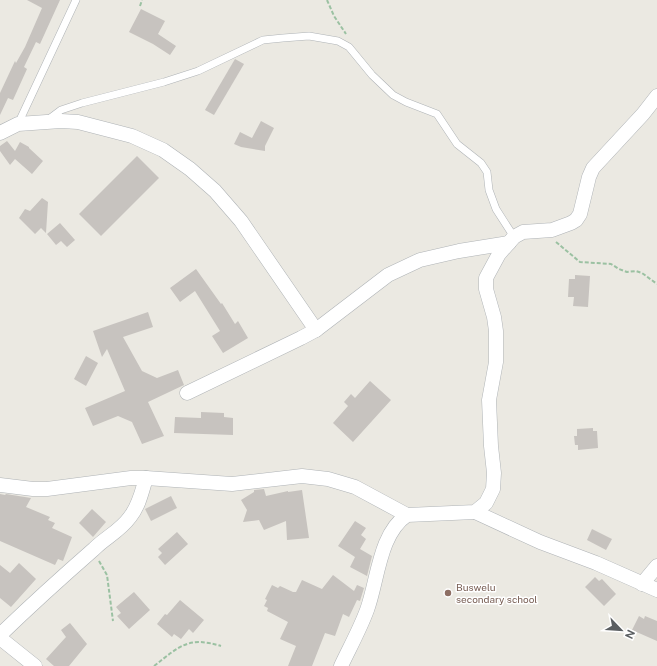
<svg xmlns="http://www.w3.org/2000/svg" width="657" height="666" font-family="'Public Sans',sans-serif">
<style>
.building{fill:#c7c3bf}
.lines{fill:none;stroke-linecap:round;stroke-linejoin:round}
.service-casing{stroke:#afb3b6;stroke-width:8}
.minor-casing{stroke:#afb3b6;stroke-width:15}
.path{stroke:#9bc1a2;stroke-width:2;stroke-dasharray:4 2;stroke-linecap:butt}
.service{stroke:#fff;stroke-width:7}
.minor{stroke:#fff;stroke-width:14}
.education-dot{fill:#8d6e63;stroke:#fff;stroke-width:1.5}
.labels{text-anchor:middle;stroke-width:3;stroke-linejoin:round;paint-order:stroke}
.education-label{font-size:10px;fill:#785e54;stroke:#fff;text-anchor:start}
</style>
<rect width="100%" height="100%" fill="#ebe9e2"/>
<g class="building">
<polygon points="27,0 60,0 40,44 36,42 24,67 27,69 13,100 8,98 0,115 0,93 15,61 16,63 25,47 42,8"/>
<polygon points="141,9 165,21 158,34 176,46 170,55 153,44 129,32"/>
<polygon points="235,59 244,64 214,115 205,110"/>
<polygon points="261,121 274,128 265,146 265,151 241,147 234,144 240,132 252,138"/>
<polygon points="7,141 15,151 20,142 29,147 29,148 43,161 32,174 15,159 10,165 0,151 0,146"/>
<polygon points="137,156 159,178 101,236 79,214"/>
<polygon points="42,198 48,202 46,233 41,228 35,234 19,218 25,209 30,211"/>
<polygon points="60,223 75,240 67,247 61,241 56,245 47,234"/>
<polygon points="196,269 221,304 222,303 235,324 238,321 248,338 223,353 212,336 220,331 195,291 180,302 170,288"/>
<polygon points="575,275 590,276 588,307 573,306 574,297 568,297 569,279 575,279"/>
<polygon points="148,312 153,327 123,337 142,371 157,378 178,370 184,385 148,402 164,436 142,444 132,422 118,416 93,426 85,408 125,391 107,349 102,357 93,331"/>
<polygon points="86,356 98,363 86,386 74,379"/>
<polygon points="370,381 391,400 353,442 333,423 348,406 344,402 351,394 355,398"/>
<polygon points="201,412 224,413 224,417 233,418 233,435 174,433 175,417 201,418"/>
<polygon points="593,428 593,431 597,431 598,448 578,450 578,445 575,445 574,436 577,436 577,429"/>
<polygon points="264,489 266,496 288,491 288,492 302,490 309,538 287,540 286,521 264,530 259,520 243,522 247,510 241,500 254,492 254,490"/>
<polygon points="0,494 5,495 6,494 31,498 26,507 50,517 48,520 55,523 52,528 72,537 63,561 58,559 55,565 0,541"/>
<polygon points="171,496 177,508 151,521 145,509"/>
<polygon points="92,509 106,522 93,537 79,523"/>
<polygon points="355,521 366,528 361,535 366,539 360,549 372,556 367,576 350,567 355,557 338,546"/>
<polygon points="592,529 612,539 606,550 587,540"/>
<polygon points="177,532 188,544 165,565 158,557 162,553 158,549"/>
<polygon points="19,563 36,579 11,607 0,598 0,565 10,573"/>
<polygon points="333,575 354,591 357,585 364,588 360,601 357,600 349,617 343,614 335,636 325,633 312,666 288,666 296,646 280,639 288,622 267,611 268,608 264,606 267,600 265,599 272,585 278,588 280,586 293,592 296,592 302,580 322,589"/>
<polygon points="595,577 599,581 602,579 616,594 604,606 585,587"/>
<polygon points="134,592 150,610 129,629 117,616 121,613 116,607"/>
<polygon points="180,600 204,620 193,633 189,629 181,639 174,634 172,637 157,624 165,614 167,615"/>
<polygon points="639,616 644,619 645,616 657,621 657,641 632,630"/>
<polygon points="70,623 87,644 69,666 54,666 46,659 66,637 61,630"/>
</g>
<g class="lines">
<g class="service-casing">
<g id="service">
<polyline points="49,119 61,110 82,103 164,82 198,71 263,40 283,38 309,36 338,41 349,47 372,75 393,95 406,102 437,114 457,144 481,163 487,172 489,190 496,209 514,237"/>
<polyline points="18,124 76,0"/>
</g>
</g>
<g class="minor-casing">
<g id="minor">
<polyline points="0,133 18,124 61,121 78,122 132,136 163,150 190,169 215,191 241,221 316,330"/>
<polyline points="187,393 301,338 316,330 388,275 420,260 459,251 509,243"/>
<polyline points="0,485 33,489 47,489 131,478 146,478 232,484 302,476 328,479 355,487 407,515"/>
<polyline points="475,512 540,542 596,563 657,590"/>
<polyline points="642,584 657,566"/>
<path d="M0,635C30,606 62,577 94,549C106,537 120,531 130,517C139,506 142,491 146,478"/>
<polyline points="0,638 35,666"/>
<path d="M341,666C350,647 360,629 367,610C378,580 379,534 407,515L475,512L486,503L493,489L494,473L491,446L489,400L496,362V331L494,317L486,289V278L499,254L514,237L523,232L552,230L571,223L576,220L580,214L589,177L593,168L643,114L657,96"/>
</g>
</g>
<g class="path">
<polyline points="327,0 334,16 346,34"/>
<polyline points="140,6 142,0"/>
<polyline points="556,242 580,262 611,264 619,269 627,272 636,271 642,273 657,284"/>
<polyline points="99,561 107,575 113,621"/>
<path d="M154,666C180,646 188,636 221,646"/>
</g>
<use href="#service" class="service"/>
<use href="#minor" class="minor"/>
</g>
<circle class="education-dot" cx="448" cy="593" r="4"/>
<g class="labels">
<g class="education-label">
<text x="456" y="591">Buswelu<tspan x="456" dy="12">secondary school</tspan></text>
</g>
</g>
<g transform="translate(621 630) rotate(115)" stroke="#ffffff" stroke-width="3" paint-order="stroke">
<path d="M0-3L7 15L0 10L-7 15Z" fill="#5a5e61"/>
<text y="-6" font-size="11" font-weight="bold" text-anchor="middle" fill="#5a5e61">N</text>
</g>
</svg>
